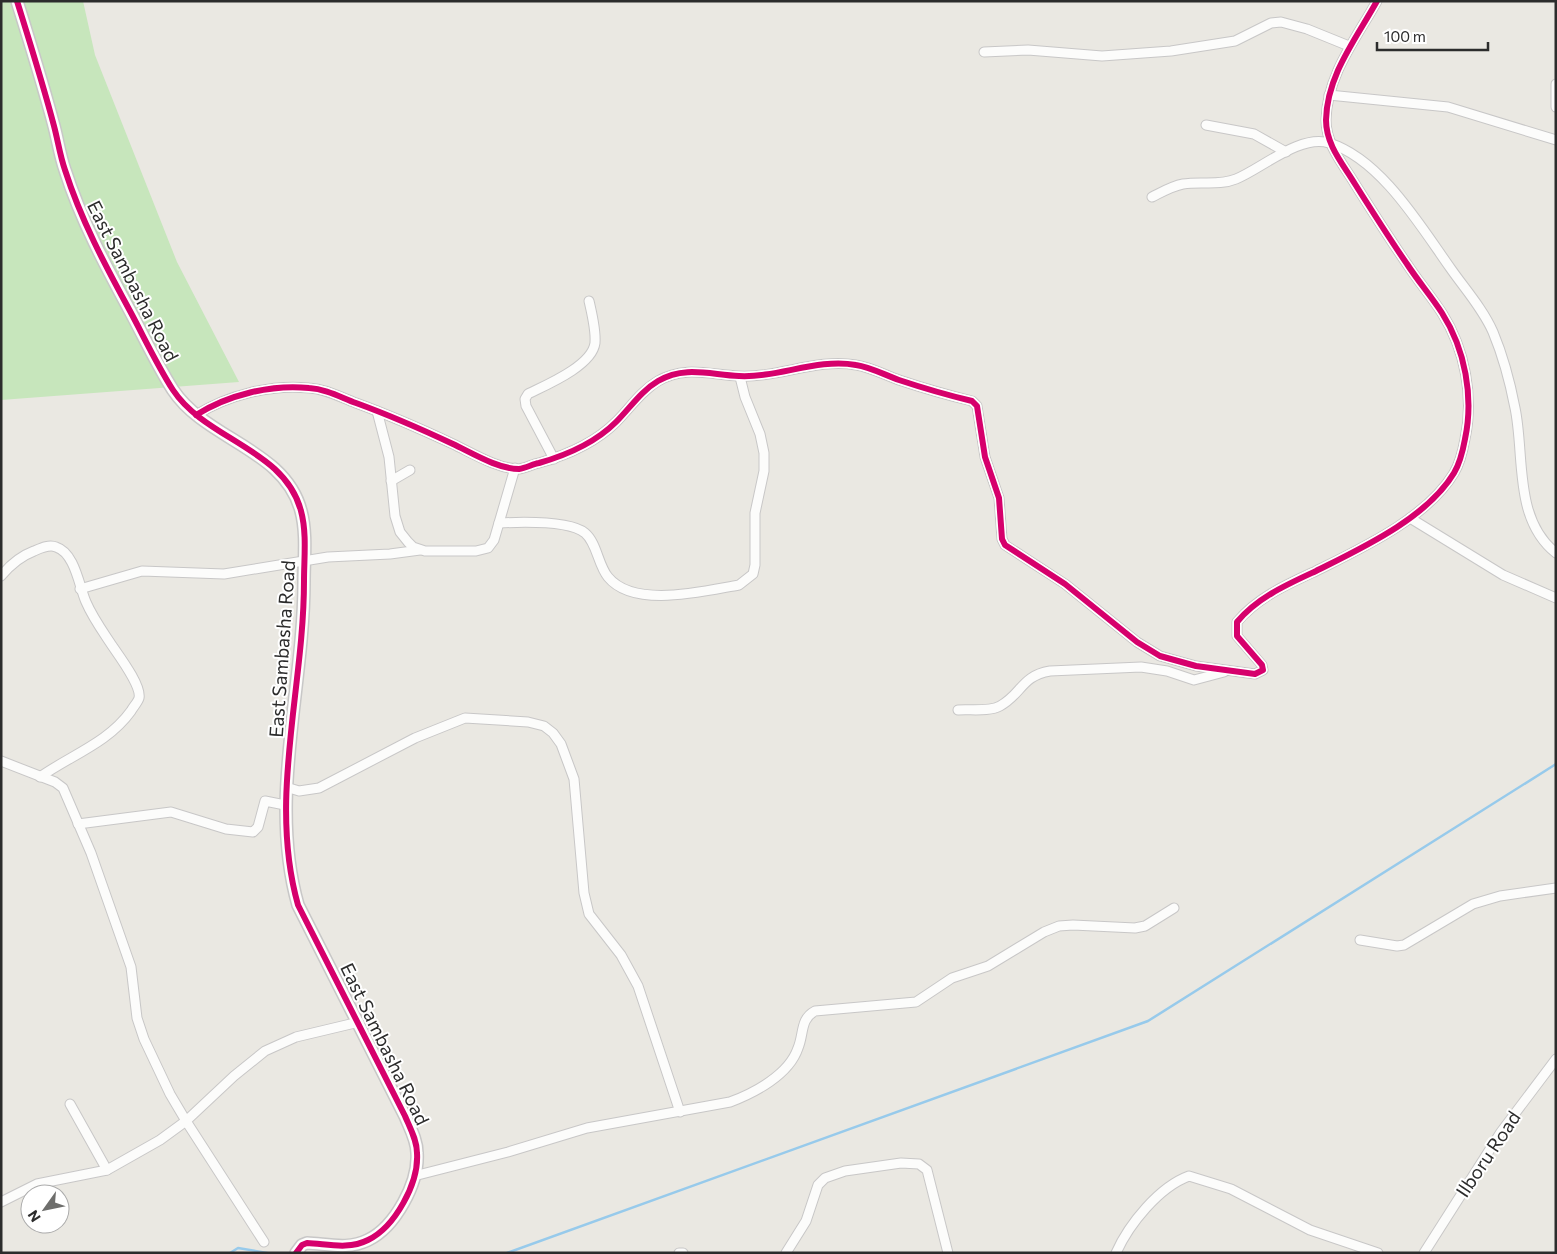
<svg xmlns="http://www.w3.org/2000/svg" width="1557" height="1254" font-family="Commissioner,sans-serif">
<style>
.green{fill:#c7e6bc}
.lines{fill:none;stroke-linecap:round;stroke-linejoin:round}
.stream{stroke:#97caeb;stroke-width:2.5}
.minor-casing{stroke:#c8c7c7;stroke-width:11}
.tertiary-casing{stroke:#c8c7c7;stroke-width:14}
.minor{stroke:#fcfcfb;stroke-width:9}
.tertiary{stroke:#fcfcfb;stroke-width:11}
.cycleway-casing{stroke:#fff;stroke-width:9}
.cycleway{stroke:#d6006c;stroke-width:6}
.labels{text-anchor:middle;stroke-width:4;stroke-linejoin:round;paint-order:stroke}
.street-label{font-size:19px;fill:#2c2c2c;stroke:#fff}
</style>
<rect width="100%" height="100%" fill="#eae8e2"/>
<polygon class="green" points="1,1 83,1 95,55 177,262 239,382 1,400"/>
<g class="lines">
<g class="stream">
<polyline points="230,1253 238,1248 267,1253"/>
<polyline points="507,1253 1148,1021 1556,764"/>
</g>
<g class="minor-casing">
<g id="minor">
<polyline points="984,52 1028,50 1102,56 1171,51 1235,41 1271,23 1281,22 1307,29 1349,46"/>
<polyline points="1556,84 1556,107"/>
<polyline points="1329,95 1448,107 1556,140"/>
<polyline points="1206,125 1254,134 1286,152"/>
<path d="M1152,197C1162,192 1172,186 1183,184C1201,181 1219,186 1236,179C1261,169 1300,134 1329,143C1381,159 1421,227 1451,269C1465,289 1483,309 1493,332C1503,356 1510,382 1515,408C1525,455 1513,519 1556,553"/>
<polyline points="377,411 389,457 395,516 400,532 408,542 413,547 425,551 476,551 488,548 494,540 515,468"/>
<path d="M196,415C228,395 271,384 309,388C326,389 340,397 356,403C389,415 421,429 453,444C472,453 498,469 519,469C526,468 533,464 539,463C567,455 595,443 616,422C630,408 641,391 658,381C685,365 711,375 739,376C778,378 817,358 856,365C870,367 885,375 899,380C923,388 947,395 972,401L977,406L985,457L999,498L1002,539L1005,545L1065,584L1137,642L1160,656L1196,666L1255,674L1263,670L1262,665L1237,636V622C1258,597 1288,584 1316,571C1362,548 1427,518 1454,473C1460,463 1463,450 1465,439C1474,397 1465,349 1442,313C1431,296 1418,281 1407,264C1389,238 1372,211 1355,184C1343,164 1326,145 1326,120C1327,75 1356,39 1377,1"/>
<path d="M554,459L526,406L525,399L528,394C546,385 592,366 595,343C596,330 592,314 589,301"/>
<polyline points="391,481 410,470"/>
<polyline points="1410,518 1503,575 1556,598"/>
<path d="M499,523C520,522 569,520 585,533C597,543 598,565 608,577C634,609 704,591 739,585L753,574L755,565V513L764,471V453L760,434L745,397L740,377"/>
<path d="M1,576C10,565 21,556 34,551C41,548 49,544 56,547C75,553 79,586 86,602C92,616 101,629 109,641C116,652 142,685 139,698C138,702 133,707 131,711C108,743 71,755 40,777"/>
<polyline points="80,589 142,571 224,574 328,557 390,554 420,550"/>
<path d="M958,710C970,709 989,712 1000,706C1022,694 1021,676 1050,671L1141,667L1167,671L1194,680L1224,672"/>
<polyline points="1,761 55,782 63,788 91,853 131,967 137,1018 144,1039 170,1094 186,1121 264,1242"/>
<polyline points="286,787 299,791 319,788 415,738 465,718 528,722 544,726 553,733 561,744 574,779 584,893 589,914 621,955 638,986 680,1112"/>
<polyline points="78,824 171,812 226,829 253,832 258,827 265,801 285,805"/>
<polyline points="1360,940 1397,946 1404,945 1473,904 1500,896 1556,888"/>
<polyline points="70,1104 107,1170"/>
<path d="M414,1176L508,1152L587,1128L730,1102C754,1093 789,1075 798,1048C804,1034 800,1019 815,1011L916,1002L952,978L988,966L1044,932L1059,926L1073,925L1135,928L1145,926L1174,908"/>
<polyline points="1,1202 37,1184 107,1170 160,1140 186,1121 234,1076 265,1051 296,1037 359,1022"/>
<polyline points="679,1253 683,1253"/>
<polyline points="786,1253 806,1221 818,1185 825,1178 845,1171 901,1163 919,1164 927,1170 948,1253"/>
<path d="M1116,1253C1129,1224 1159,1187 1189,1176L1231,1189L1310,1230L1378,1253"/>
<polyline points="1424,1253 1501,1132 1556,1059"/>
</g>
</g>
<g class="tertiary-casing">
<path id="tertiary" d="M17,1C30,43 43,84 54,126C58,141 60,156 65,170C81,220 105,265 130,311C144,337 157,365 173,390C206,440 285,449 301,511C307,533 304,559 304,581C304,689 268,799 298,905L405,1116C410,1128 417,1140 417,1153C419,1183 395,1227 368,1240C348,1250 328,1244 307,1243L302,1245L296,1253"/>
</g>
<use href="#minor" class="minor"/>
<use href="#tertiary" class="tertiary"/>
<g class="cycleway-casing">
<g id="cycleway">
<path d="M17,1C30,43 43,84 54,126C58,141 60,156 65,170C81,220 105,265 130,311C144,337 157,365 173,390C206,440 285,449 301,511C307,533 304,559 304,581C304,689 268,799 298,905L405,1116C410,1128 417,1140 417,1153C419,1183 395,1227 368,1240C348,1250 328,1244 307,1243L302,1245L296,1253"/>
<path d="M196,415C228,395 271,384 309,388C326,389 340,397 356,403C389,415 421,429 453,444C472,453 498,469 519,469C526,468 533,464 539,463C567,455 595,443 616,422C630,408 641,391 658,381C685,365 711,375 739,376C778,378 817,358 856,365C870,367 885,375 899,380C923,388 947,395 972,401L977,406L985,457L999,498L1002,539L1005,545L1065,584L1137,642L1160,656L1196,666L1255,674L1263,670L1262,665L1237,636V622C1258,597 1288,584 1316,571C1362,548 1427,518 1454,473C1460,463 1463,450 1465,439C1474,397 1465,349 1442,313C1431,296 1418,281 1407,264C1389,238 1372,211 1355,184C1343,164 1326,145 1326,120C1327,75 1356,39 1377,1"/>
</g>
</g>
<use href="#cycleway" class="cycleway"/>
</g>
<g class="labels">
<g class="street-label">
<text transform="translate(133 281) rotate(63)" y="7">East Sambasha Road</text>
<text transform="translate(282 649) rotate(-86)" y="7">East Sambasha Road</text>
<text transform="translate(385 1044) rotate(64)" y="7">East Sambasha Road</text>
<text transform="translate(1488 1154) rotate(-56)" y="7">Ilboru Road</text>
</g>
</g>
<rect width="1557" height="1254" fill="none" stroke="#2c2c2c" stroke-width="5"/>
<g transform="translate(45 1209) rotate(237)"><circle r="24" fill="#ffffff" stroke="#ababab"/>
<path d="M0-4L9 19L0 12L-9 19Z" fill="#6e6e6c"/>
<text y="-8" font-size="14" font-weight="bold" text-anchor="middle" fill="#2c2c2c">N</text>
</g>
<path d="M1377 42v8h111v-8" fill="none" stroke="#2c2c2c" stroke-width="2.5"/>
<text x="1384" y="42" font-size="15" fill="#2c2c2c" stroke="#ffffff" stroke-width="4" paint-order="stroke">100 m</text>
</svg>
